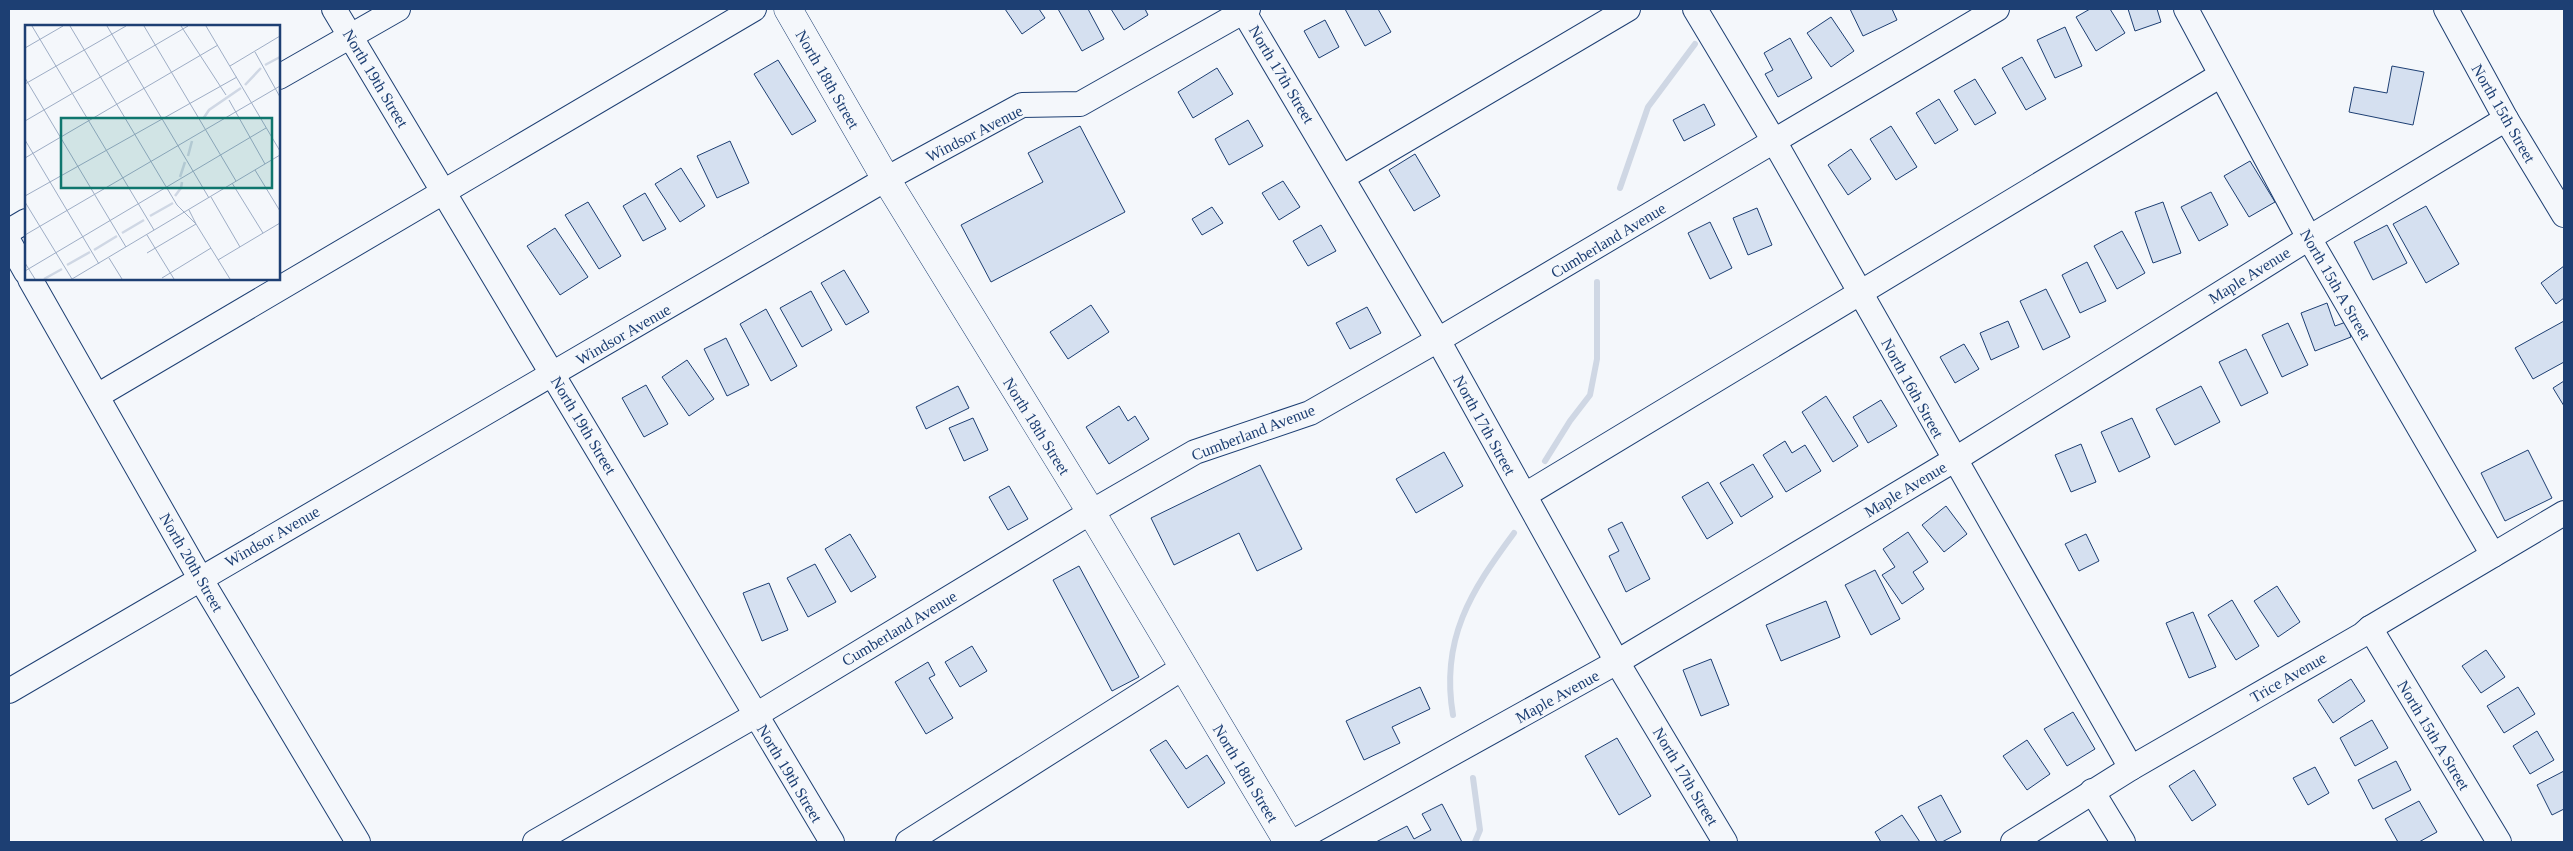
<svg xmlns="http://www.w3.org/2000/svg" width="2573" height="851" font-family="'Times New Roman',serif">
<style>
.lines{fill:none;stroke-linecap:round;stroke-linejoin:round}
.stream{stroke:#cfd7e4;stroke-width:6}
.building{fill:#d5e0f0;stroke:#1d3f73}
.minor-casing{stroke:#1d3f73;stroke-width:26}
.major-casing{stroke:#1d3f73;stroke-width:29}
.minor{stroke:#f4f7fb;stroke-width:24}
.major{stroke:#f4f7fb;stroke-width:28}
.labels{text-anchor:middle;stroke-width:4;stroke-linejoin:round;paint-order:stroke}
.street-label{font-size:16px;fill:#1d3f73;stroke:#f4f7fb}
.inset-river{fill:none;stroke:#cfd7e4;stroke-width:2.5}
.inset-road{fill:none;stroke:#9eadc5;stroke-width:1}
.view{fill:#0f766e;fill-opacity:0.15;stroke:#0f766e;stroke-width:2.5}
.inset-edge{fill:none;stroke:#1d3f73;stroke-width:2.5}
</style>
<rect width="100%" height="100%" fill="#f4f7fb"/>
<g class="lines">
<g class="stream">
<polyline points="1620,188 1648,107 1695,44"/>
<polyline points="1545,461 1570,421 1590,395 1597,359 1597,282"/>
<path d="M1453,715C1440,639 1471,591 1514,533"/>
<polyline points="1473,778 1480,830 1475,842"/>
</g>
</g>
<g class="building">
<polygon points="1005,9 1039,9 1045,18 1022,34"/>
<polygon points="1058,9 1088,9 1104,39 1082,51"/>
<polygon points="1111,9 1145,9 1148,15 1124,30"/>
<polygon points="1345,9 1378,9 1391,32 1365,46"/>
<polygon points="1850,9 1892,9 1897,20 1863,36"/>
<polygon points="2090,9 2110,9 2125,33 2096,51 2076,17"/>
<polygon points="2128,9 2157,9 2161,22 2135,31"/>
<polygon points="1831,17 1854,51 1831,67 1807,33"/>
<polygon points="1325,20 1339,47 1319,58 1304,31"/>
<polygon points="2065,27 2082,66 2055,78 2037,40"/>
<polygon points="1790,38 1812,78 1778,97 1765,74 1773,70 1764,53"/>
<polygon points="2022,57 2046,99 2026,110 2002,68"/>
<polygon points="778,60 816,121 792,135 754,74"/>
<polygon points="2392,66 2424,72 2413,125 2349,112 2354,87 2387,93"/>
<polygon points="1217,68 1233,94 1193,118 1178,92"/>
<polygon points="1975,79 1996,113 1975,125 1954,91"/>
<polygon points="1939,99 1958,130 1935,144 1916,113"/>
<polygon points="1704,104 1715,125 1684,141 1673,120"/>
<polygon points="1248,120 1263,146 1229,165 1215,139"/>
<polygon points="1080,126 1125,212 991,282 961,225 1043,182 1028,153"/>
<polygon points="1891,126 1917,167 1896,180 1870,139"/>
<polygon points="730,141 749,183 717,198 697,156"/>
<polygon points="1851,149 1871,179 1848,195 1828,165"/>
<polygon points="1415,154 1440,196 1414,211 1389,170"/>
<polygon points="2250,161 2275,202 2249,217 2224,176"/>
<polygon points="681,168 705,206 680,222 655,184"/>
<polygon points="1283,181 1300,207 1279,220 1262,193"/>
<polygon points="2211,192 2228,225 2199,241 2181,207"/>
<polygon points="645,193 666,229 643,241 623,206"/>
<polygon points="588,202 621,256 599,269 565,215"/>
<polygon points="2163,202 2181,253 2153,263 2135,212"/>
<polygon points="2426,206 2459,264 2426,283 2393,224"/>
<polygon points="1212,207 1223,223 1202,235 1192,219"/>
<polygon points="1757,208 1772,245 1748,255 1733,218"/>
<polygon points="1710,222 1732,268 1710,279 1688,233"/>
<polygon points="1321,225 1336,251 1308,266 1293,241"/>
<polygon points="2387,225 2407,263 2373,280 2354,242"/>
<polygon points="555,228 588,277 560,295 527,246"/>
<polygon points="2122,231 2145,273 2117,289 2094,246"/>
<polygon points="2087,262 2106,301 2080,313 2062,275"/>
<polygon points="2564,266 2564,298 2556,304 2541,283"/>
<polygon points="844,270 869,312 846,325 821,283"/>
<polygon points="2046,289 2070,337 2043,350 2020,301"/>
<polygon points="811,291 832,330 802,347 780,308"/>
<polygon points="2327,303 2335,326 2346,322 2351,337 2315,351 2301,313"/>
<polygon points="1091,305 1109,332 1068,359 1050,332"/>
<polygon points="1367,307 1381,333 1350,349 1336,323"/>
<polygon points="766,309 797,366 771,381 740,324"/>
<polygon points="2008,321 2019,347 1991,360 1980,333"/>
<polygon points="2564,321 2564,362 2533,379 2515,348"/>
<polygon points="2288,323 2308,365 2282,377 2262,335"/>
<polygon points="726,338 749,385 727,396 704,349"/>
<polygon points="1964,344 1979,369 1955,383 1940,357"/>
<polygon points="2246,349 2268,393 2241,406 2219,362"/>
<polygon points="687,360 714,399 689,416 662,377"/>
<polygon points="2564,381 2564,406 2553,388"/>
<polygon points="646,385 668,424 644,437 622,398"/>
<polygon points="958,386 969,408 926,429 916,407"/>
<polygon points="2201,386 2220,422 2175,445 2156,409"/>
<polygon points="1826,396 1858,446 1833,462 1802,412"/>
<polygon points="1881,400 1897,426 1868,443 1853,417"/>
<polygon points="1119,406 1128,421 1135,416 1149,439 1109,464 1086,427"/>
<polygon points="973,418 988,450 964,461 949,428"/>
<polygon points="2132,418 2150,457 2119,472 2101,432"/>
<polygon points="1785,441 1792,453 1805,445 1821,471 1786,492 1763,455"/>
<polygon points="2081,444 2096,482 2071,492 2055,455"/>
<polygon points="2528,450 2552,498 2505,521 2481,473"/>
<polygon points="1444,452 1463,486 1416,513 1396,479"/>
<polygon points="1753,464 1773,497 1741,517 1720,483"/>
<polygon points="1260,465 1302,549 1257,571 1239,533 1174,565 1151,518"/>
<polygon points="1708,482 1733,523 1707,539 1682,497"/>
<polygon points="1009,486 1028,519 1008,530 989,497"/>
<polygon points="1946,506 1967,534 1944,552 1922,525"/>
<polygon points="1622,522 1650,579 1626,592 1609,556 1619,551 1608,529"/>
<polygon points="1908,532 1928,562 1913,572 1924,589 1902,604 1882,575 1895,567 1883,549"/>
<polygon points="850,534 876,577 851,592 825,549"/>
<polygon points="2086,534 2099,561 2079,571 2065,544"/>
<polygon points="815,564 836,602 808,617 787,578"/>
<polygon points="1079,566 1139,677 1112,691 1053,580"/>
<polygon points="1875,570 1900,619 1871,635 1845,585"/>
<polygon points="769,583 788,630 762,641 743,593"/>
<polygon points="2277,586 2300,622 2278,637 2254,601"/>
<polygon points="2232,600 2259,646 2236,660 2208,615"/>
<polygon points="1826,601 1840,637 1781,661 1766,625"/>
<polygon points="2193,612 2216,667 2189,678 2166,623"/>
<polygon points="972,646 987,671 960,687 945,662"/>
<polygon points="2486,650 2505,677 2481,693 2462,666"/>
<polygon points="1711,659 1729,705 1701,716 1683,670"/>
<polygon points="928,662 935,675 929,678 953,718 926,734 895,682"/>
<polygon points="2351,679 2365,701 2333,723 2318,700"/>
<polygon points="1420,687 1430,709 1392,727 1400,743 1364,760 1346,721"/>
<polygon points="2518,687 2535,714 2504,733 2487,706"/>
<polygon points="2073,712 2095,749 2067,766 2044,729"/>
<polygon points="2372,720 2388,748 2355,766 2340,738"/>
<polygon points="2537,731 2554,760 2530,774 2513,746"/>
<polygon points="1617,738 1651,796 1619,815 1585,756"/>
<polygon points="1166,740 1186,769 1207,755 1225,783 1188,808 1150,750"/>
<polygon points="2027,740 2050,774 2027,790 2003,756"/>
<polygon points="2396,761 2411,790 2373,809 2358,780"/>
<polygon points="2315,767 2329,793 2308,805 2293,778"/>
<polygon points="2194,770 2216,805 2192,821 2169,786"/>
<polygon points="2564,771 2564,809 2552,815 2537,785"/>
<polygon points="1941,795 1961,832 1942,842 1937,842 1918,807"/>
<polygon points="2419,801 2437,832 2419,842 2398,842 2385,819"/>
<polygon points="1442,804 1462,842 1376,842 1407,826 1414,839 1431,830 1422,814"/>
<polygon points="1902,815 1920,842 1881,842 1875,832"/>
</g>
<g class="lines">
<g class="minor-casing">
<g id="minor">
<polyline points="334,9 832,842"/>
<polyline points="1242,9 1438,340 1617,662 1725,842"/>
<polyline points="1695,9 1774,141 2131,768"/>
<polyline points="2186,9 2309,238 2493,555"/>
<polyline points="2446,9 2506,119 2564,215"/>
<polyline points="279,77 398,9"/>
<polyline points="1343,177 1628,9"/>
<polyline points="9,231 26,221"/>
<polyline points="9,242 26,272"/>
<polyline points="30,279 200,578 358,842"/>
<polyline points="97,396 754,9"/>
<polyline points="1525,495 2221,75"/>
<polyline points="2370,628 2499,842"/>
<polyline points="9,691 886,179 1022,105 1080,104 1248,9"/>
<polyline points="2092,791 2123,842"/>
<polyline points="535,842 756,715 1091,512 1195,452 1310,413 1438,340 1997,9"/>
<polyline points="908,842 1184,667"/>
<polyline points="1293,842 1617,662 1954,460 2309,238 2506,119"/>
<polyline points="2013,842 2131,768 2362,635 2370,628 2564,513"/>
</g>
</g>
<g class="major-casing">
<polyline id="major" points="788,9 886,179 1091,512 1288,842"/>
</g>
<use href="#minor" class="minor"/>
<use href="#major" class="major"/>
</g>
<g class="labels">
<g class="street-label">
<text transform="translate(1282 74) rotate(59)" y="6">North 17th Street</text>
<text transform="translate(376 78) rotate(59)" y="6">North 19th Street</text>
<text transform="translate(828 79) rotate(60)" y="6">North 18th Street</text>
<text transform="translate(2504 113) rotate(60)" y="6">North 15th Street</text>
<text transform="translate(974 133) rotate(-27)" y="6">Windsor Avenue</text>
<text transform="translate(1608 240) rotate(-31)" y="6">Cumberland Avenue</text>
<text transform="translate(2249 275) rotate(-32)" y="6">Maple Avenue</text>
<text transform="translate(2336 284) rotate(60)" y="6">North 15th A Street</text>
<text transform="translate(623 334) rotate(-30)" y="6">Windsor Avenue</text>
<text transform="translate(1913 388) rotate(61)" y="6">North 16th Street</text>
<text transform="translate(584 425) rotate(59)" y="6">North 19th Street</text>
<text transform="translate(1485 425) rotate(61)" y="6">North 17th Street</text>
<text transform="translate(1037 426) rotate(58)" y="6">North 18th Street</text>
<text transform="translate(1253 432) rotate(-21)" y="6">Cumberland Avenue</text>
<text transform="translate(1905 489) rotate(-31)" y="6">Maple Avenue</text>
<text transform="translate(272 536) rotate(-30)" y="6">Windsor Avenue</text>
<text transform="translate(192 562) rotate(60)" y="6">North 20th Street</text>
<text transform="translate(899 628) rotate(-31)" y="6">Cumberland Avenue</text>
<text transform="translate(2288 677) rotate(-30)" y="6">Trice Avenue</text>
<text transform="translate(1557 696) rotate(-29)" y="6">Maple Avenue</text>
<text transform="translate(2434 735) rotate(59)" y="6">North 15th A Street</text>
<text transform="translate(790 773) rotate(59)" y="6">North 19th Street</text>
<text transform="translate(1246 773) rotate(59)" y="6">North 18th Street</text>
<text transform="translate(1686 776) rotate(59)" y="6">North 17th Street</text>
</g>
</g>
<g transform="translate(25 25)">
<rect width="255" height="255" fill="#f4f7fb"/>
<path class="inset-river" d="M240,40L255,32M220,60L236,43M178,94L184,85L216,63M163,131L167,116M155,152L160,137M150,171L156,163L157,157M125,191L148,178M97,208L119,195M69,225L92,211M42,240L65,227M19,254L37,244"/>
<path class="inset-road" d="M7,1L129,205M45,1L152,180L171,199L205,254M82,1L184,173M119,1L211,156M156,1L201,70M181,1L255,126M0,23L38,1M230,27L255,72M205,41L255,11M0,53L101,222M0,59L101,1M204,75L240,139M0,96L163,1M0,115L74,239M0,133L193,20M230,145L255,186M207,158L238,208M0,171L212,52M186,172L215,222M0,177L47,254M0,210L255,61M122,210L149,254M122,228L171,199L164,185M84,233L97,254M193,235L255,198M0,238L10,254M0,246L241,103M137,253L186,223M47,254L255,130"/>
<path class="view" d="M36,93H247V163H36Z"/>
<rect width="255" height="255" class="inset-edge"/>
</g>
<rect width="2573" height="851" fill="none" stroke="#1d3f73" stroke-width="20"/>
</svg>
